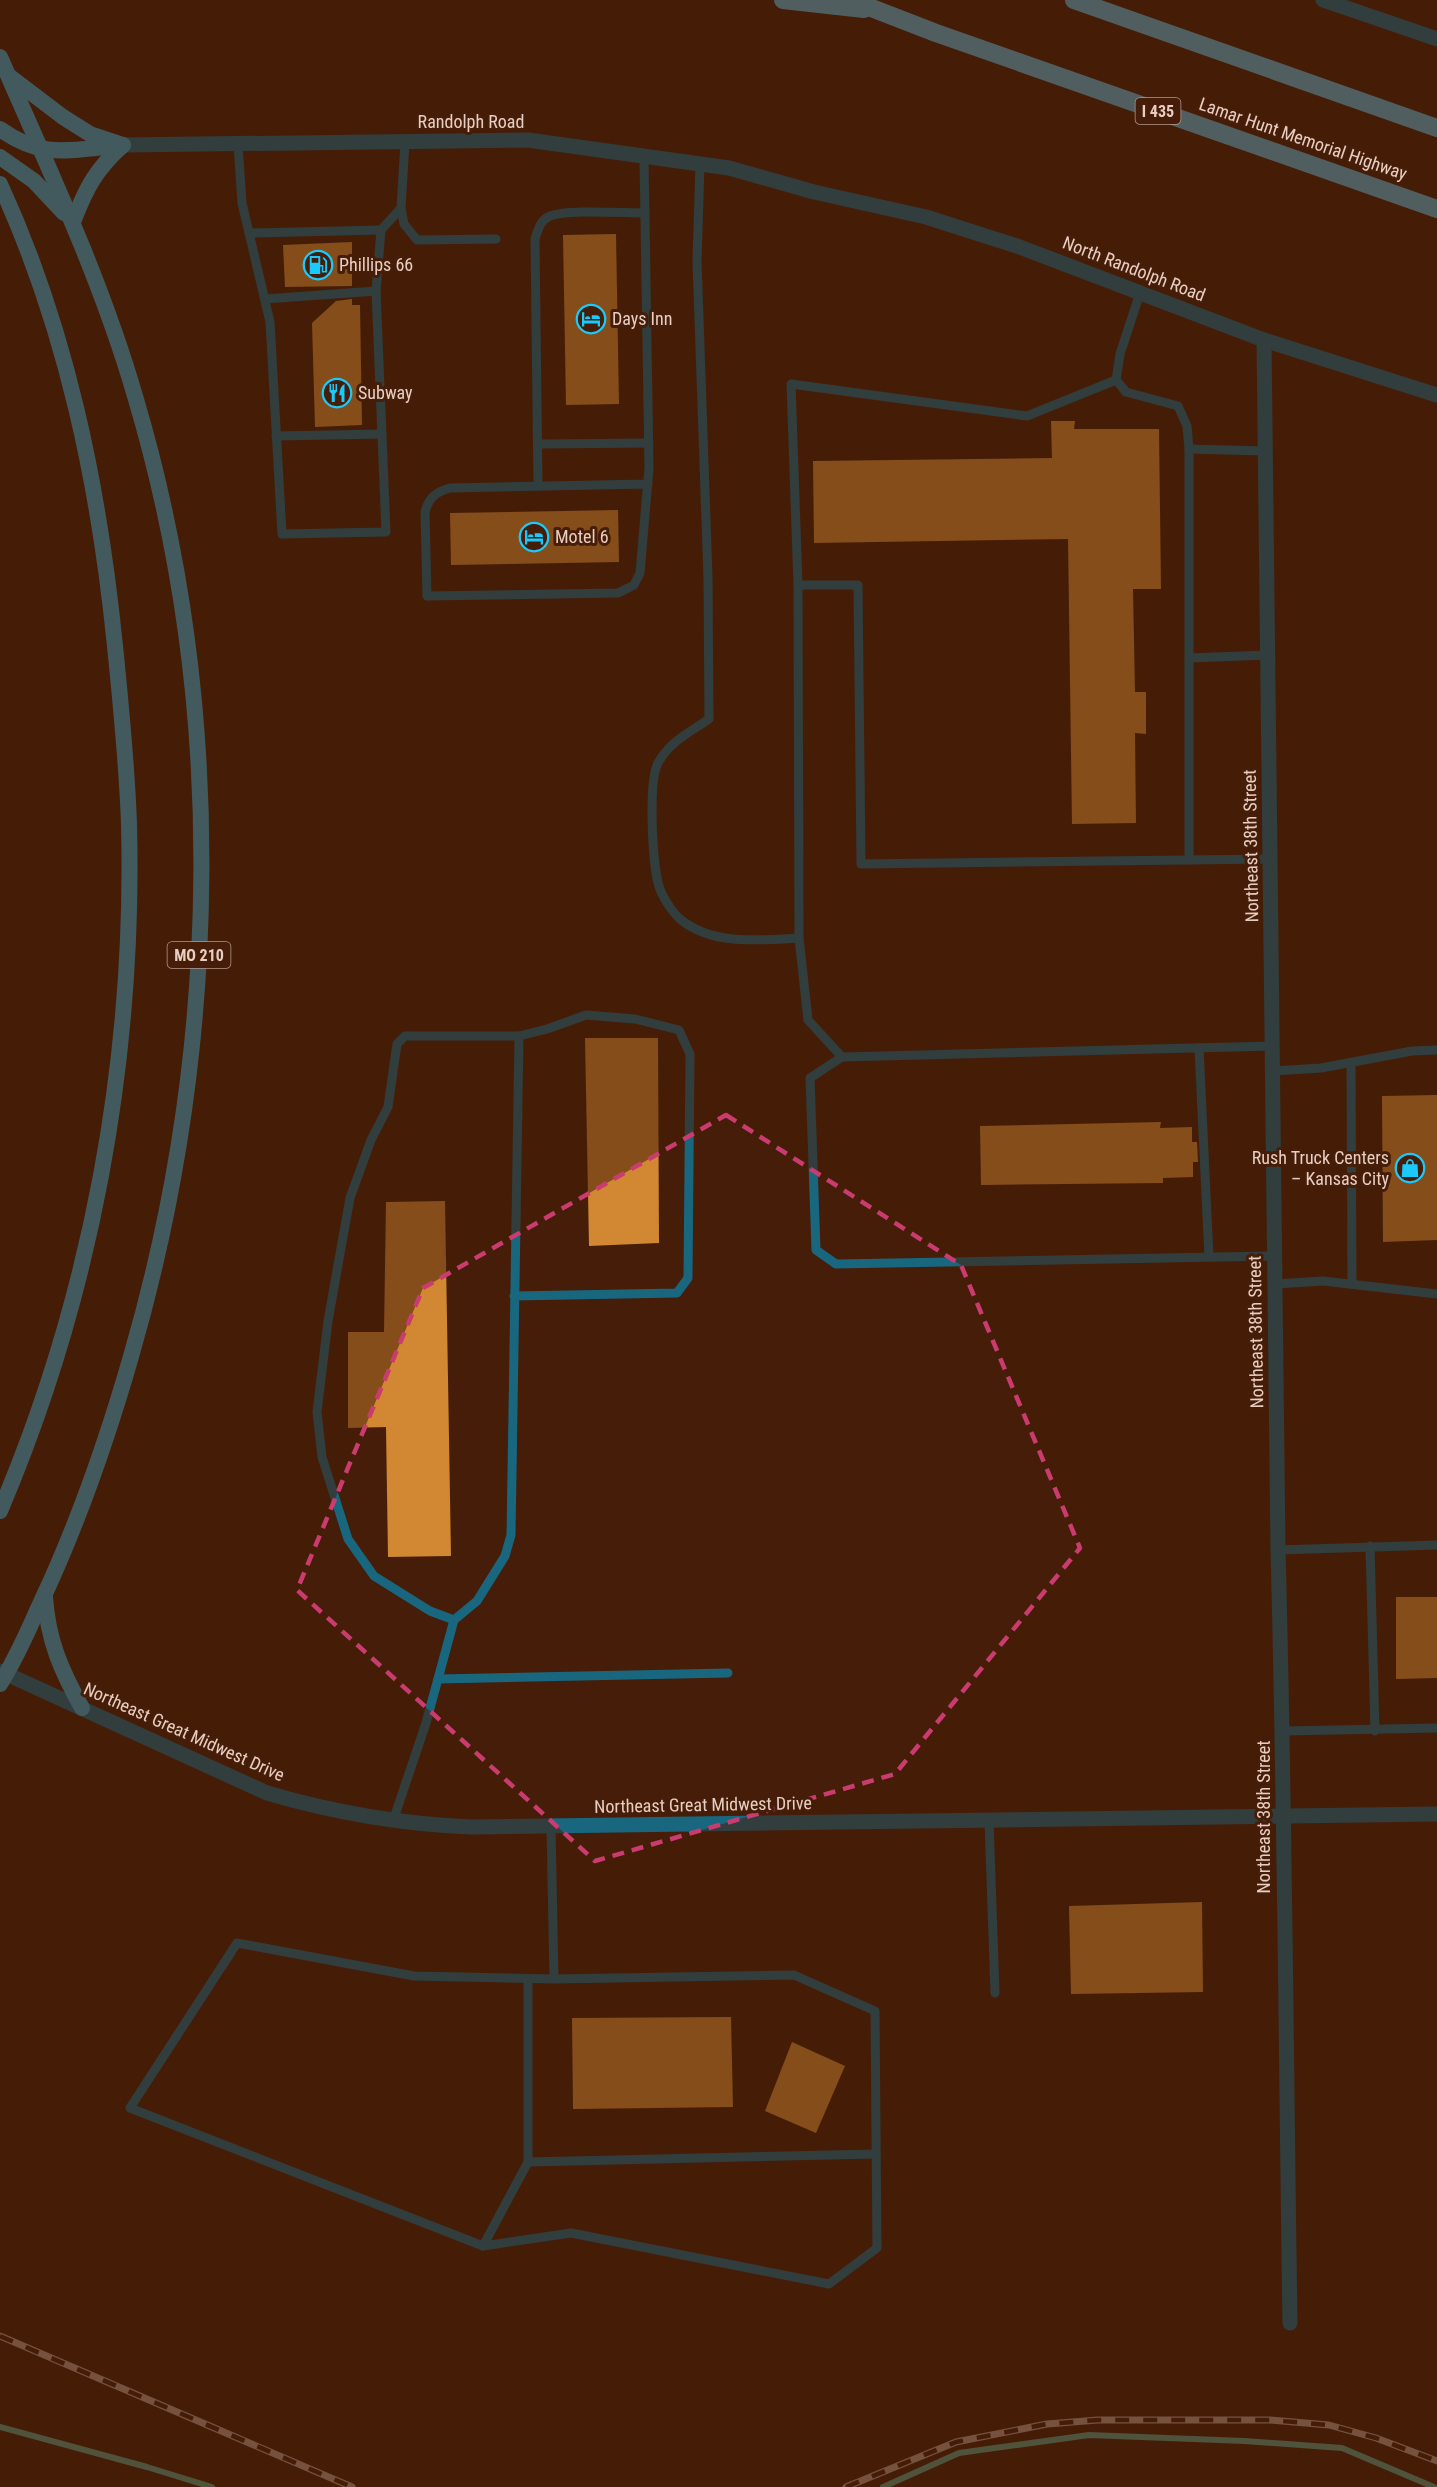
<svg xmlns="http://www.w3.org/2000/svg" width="1437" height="2487" font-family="'Roboto Condensed',sans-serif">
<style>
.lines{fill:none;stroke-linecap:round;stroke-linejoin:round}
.stream{stroke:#5b947a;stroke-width:6}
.building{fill:#d28732}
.service{stroke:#19667f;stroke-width:9}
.minor{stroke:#19667f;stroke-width:15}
.trunk{stroke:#3ea5c8;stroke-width:16}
.motorway{stroke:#5daecc;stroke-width:18}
.rail-casing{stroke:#b19182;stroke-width:7}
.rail{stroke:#451d08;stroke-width:4.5;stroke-dasharray:14;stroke-linecap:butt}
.marked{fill:none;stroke:#ca3c6f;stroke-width:4.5;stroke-dasharray:12 8;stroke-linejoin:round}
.labels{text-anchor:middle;stroke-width:6;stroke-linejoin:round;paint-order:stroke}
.shield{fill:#451d08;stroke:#b7988a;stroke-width:1.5}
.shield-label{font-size:16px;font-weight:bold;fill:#e8cdc1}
.street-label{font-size:18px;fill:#e8cdc1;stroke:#451d08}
.poi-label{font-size:18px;fill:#e8cdc1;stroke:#451d08;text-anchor:start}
</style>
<rect width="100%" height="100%" fill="#451d08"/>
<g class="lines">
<g class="stream">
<polyline points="0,2427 147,2467 212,2487"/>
<polyline points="883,2487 959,2453 1089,2435 1245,2441 1342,2448 1434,2487"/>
</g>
</g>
<g class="building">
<polygon points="616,234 619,404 566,405 563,235"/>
<polygon points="352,242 352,286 285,287 283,245"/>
<polygon points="352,299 352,305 360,305 362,425 315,427 312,323 336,301"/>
<polygon points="1051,421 1075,421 1074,429 1159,429 1161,589 1133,589 1135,692 1146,692 1146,734 1135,733 1136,823 1072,824 1068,539 814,543 813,461 1052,458"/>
<polygon points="618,510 619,562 451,565 450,513"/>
<polygon points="585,1038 658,1038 659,1243 589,1246"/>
<polygon points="1437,1095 1437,1240 1383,1242 1382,1096"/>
<polygon points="1161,1122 1160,1128 1192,1127 1192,1142 1197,1142 1198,1162 1193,1162 1193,1177 1163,1178 1163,1183 981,1185 980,1126"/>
<polygon points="445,1201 451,1556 388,1557 386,1427 348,1428 348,1332 384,1332 386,1202"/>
<polygon points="1396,1597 1437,1597 1437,1678 1396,1679"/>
<polygon points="1202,1902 1203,1992 1071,1994 1069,1906"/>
<polygon points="731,2017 733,2107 573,2109 572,2018"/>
<polygon points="792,2042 845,2066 816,2133 765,2111"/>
</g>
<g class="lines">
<g class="service">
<polyline points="238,144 242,203 270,322 282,534 386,532 376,291 381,230 401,208 405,142"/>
<path d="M644,157L649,468L640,573L634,585L618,593L427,596L425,512C429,497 436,492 450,488L648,484"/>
<path d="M700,164L697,261L708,578L709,719C689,733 670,741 658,763C648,782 652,869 660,889C663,898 673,913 680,919C712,946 761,940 799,938L798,585"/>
<polyline points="401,208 404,224 417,240 496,239"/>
<polyline points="249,233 381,230"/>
<polyline points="1140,293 1120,354 1116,380 1126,392 1178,406 1187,426 1189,449 1189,860"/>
<polyline points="265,299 376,291"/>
<polyline points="1116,380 1027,416 791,384 798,585 858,585 861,864 1270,859"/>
<polyline points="276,436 382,434"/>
<polyline points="538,444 649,443"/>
<polyline points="1189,449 1266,451"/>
<path d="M538,486L535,239C538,230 540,220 550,216C568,209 623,213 645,213"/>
<polyline points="1189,658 1268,655"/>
<polyline points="799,938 808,1020 842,1057"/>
<polyline points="1272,1046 842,1057 810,1078 816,1250 836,1264 1275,1256"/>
<polyline points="1199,1048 1209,1257"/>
<polyline points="1351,1063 1352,1284"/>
<polyline points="1273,1071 1321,1068 1412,1051 1437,1050"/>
<polyline points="1275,1284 1323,1281 1437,1294"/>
<polyline points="1370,1546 1375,1731"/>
<polyline points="1278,1550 1437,1545"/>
<polyline points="454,1620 430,1611 374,1576 348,1539 322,1457 317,1412 328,1321 350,1198 371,1140 388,1107 397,1044 405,1036 519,1036"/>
<polyline points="438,1679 728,1673"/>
<polyline points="1283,1731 1437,1728"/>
<polyline points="393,1821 426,1723 454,1620 477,1601 505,1556 511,1535 519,1036 547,1029 586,1015 635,1019 679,1030 690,1054 688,1278 677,1293 514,1296"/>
<polyline points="989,1821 995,1993"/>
<polyline points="551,1826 554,1979 794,1975 875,2011 877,2248 829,2284 571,2233 483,2246 130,2108 237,1943 414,1976 554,1979"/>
<polyline points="528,1979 528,2162 876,2154"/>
<polyline points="483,2246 528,2162"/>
</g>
<g class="minor">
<polyline points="1323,0 1437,39"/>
<polyline points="123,145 528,140 729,168 814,192 926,217 1017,246 1264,340 1437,395"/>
<path d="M1264,340L1278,1550C1285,1808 1286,2065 1290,2323"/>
<path d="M0,1671L267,1793C335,1813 401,1824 471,1827L1437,1814"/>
</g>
<g class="trunk">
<path d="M0,57C49,169 101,279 135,396C227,705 221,1044 132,1353C108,1437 79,1521 42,1600C29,1628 17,1658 0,1684"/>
<polyline points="9,76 63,117 90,134 123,145"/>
<path d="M0,129C42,159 68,150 116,146"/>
<polyline points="0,157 34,181 64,213"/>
<path d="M0,184C67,330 99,487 115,646C121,705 127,765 129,824C135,1058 92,1295 0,1511"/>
<path d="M73,222C86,188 96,169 123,145"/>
<path d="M45,1597C48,1641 61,1670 82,1708"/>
</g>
<g class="motorway">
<polyline points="783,0 864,9"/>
<polyline points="851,0 936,33 1437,209"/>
<polyline points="1074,0 1437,128"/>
</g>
<g class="rail-casing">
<g id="rail">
<polyline points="0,2336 352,2487"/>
<polyline points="846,2487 956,2442 1047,2424 1098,2420 1270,2420 1329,2425 1376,2438 1437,2461"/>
</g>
</g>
<use href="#rail" class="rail"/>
</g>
<path d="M0 0H1437V2487H0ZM726,1115L961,1265L1080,1548L895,1774L595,1861L297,1590L423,1288Z" fill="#451d08" fill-opacity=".55" fill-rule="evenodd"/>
<path class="marked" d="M726,1115L961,1265L1080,1548L895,1774L595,1861L297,1590L423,1288Z"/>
<defs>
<g id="fuel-ring" transform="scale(1.5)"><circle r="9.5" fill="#451d08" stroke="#1bcafc" stroke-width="1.5"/><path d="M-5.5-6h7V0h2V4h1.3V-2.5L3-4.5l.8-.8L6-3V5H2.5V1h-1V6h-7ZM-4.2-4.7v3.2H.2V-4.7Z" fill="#1bcafc"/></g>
<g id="hotel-ring" transform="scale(1.5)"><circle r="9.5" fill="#451d08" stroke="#1bcafc" stroke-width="1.5"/><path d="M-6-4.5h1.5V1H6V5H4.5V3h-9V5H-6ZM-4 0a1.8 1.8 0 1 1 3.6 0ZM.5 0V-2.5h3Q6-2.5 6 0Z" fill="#1bcafc"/></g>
<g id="restaurant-ring" transform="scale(1.5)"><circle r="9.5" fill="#451d08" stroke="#1bcafc" stroke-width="1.5"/><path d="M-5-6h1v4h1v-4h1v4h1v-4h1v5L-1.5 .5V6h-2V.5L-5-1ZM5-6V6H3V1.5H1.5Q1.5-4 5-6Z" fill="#1bcafc"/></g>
<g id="shop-ring" transform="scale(1.5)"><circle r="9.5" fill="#451d08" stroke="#1bcafc" stroke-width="1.5"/><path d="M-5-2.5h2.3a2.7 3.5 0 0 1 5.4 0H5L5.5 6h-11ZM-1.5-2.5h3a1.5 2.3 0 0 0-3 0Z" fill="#1bcafc"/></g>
</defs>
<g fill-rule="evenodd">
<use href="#fuel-ring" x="318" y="265"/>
<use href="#hotel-ring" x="591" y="319"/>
<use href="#restaurant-ring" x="337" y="393"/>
<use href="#hotel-ring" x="534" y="537"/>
<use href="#shop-ring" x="1410" y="1168"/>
</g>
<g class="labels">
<g class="shield">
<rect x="1135.5" y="98" width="45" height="26" rx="4.5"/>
<rect x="167.5" y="942" width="63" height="26" rx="4.5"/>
</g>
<g class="shield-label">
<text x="1158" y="117">I 435</text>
<text x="199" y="961">MO 210</text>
</g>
<g class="street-label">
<text x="471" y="128">Randolph Road</text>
<text transform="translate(1303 139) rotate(19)" y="6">Lamar Hunt Memorial Highway</text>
<text transform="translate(1134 269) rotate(21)" y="6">North Randolph Road</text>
<text transform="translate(1251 846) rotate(-91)" y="6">Northeast 38th Street</text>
<text transform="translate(1256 1332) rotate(-91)" y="6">Northeast 38th Street</text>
<text transform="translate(184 1732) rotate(24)" y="6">Northeast Great Midwest Drive</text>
<text transform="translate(703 1805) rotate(-1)" y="6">Northeast Great Midwest Drive</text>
<text transform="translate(1264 1817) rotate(-90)" y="6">Northeast 38th Street</text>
</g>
<g class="poi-label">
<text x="339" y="271">Phillips 66</text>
<text x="612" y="325">Days Inn</text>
<text x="358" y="399">Subway</text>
<text x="555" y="543">Motel 6</text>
<text x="1389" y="1164" text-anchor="end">Rush Truck Centers<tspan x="1389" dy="21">– Kansas City</tspan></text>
</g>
</g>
</svg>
